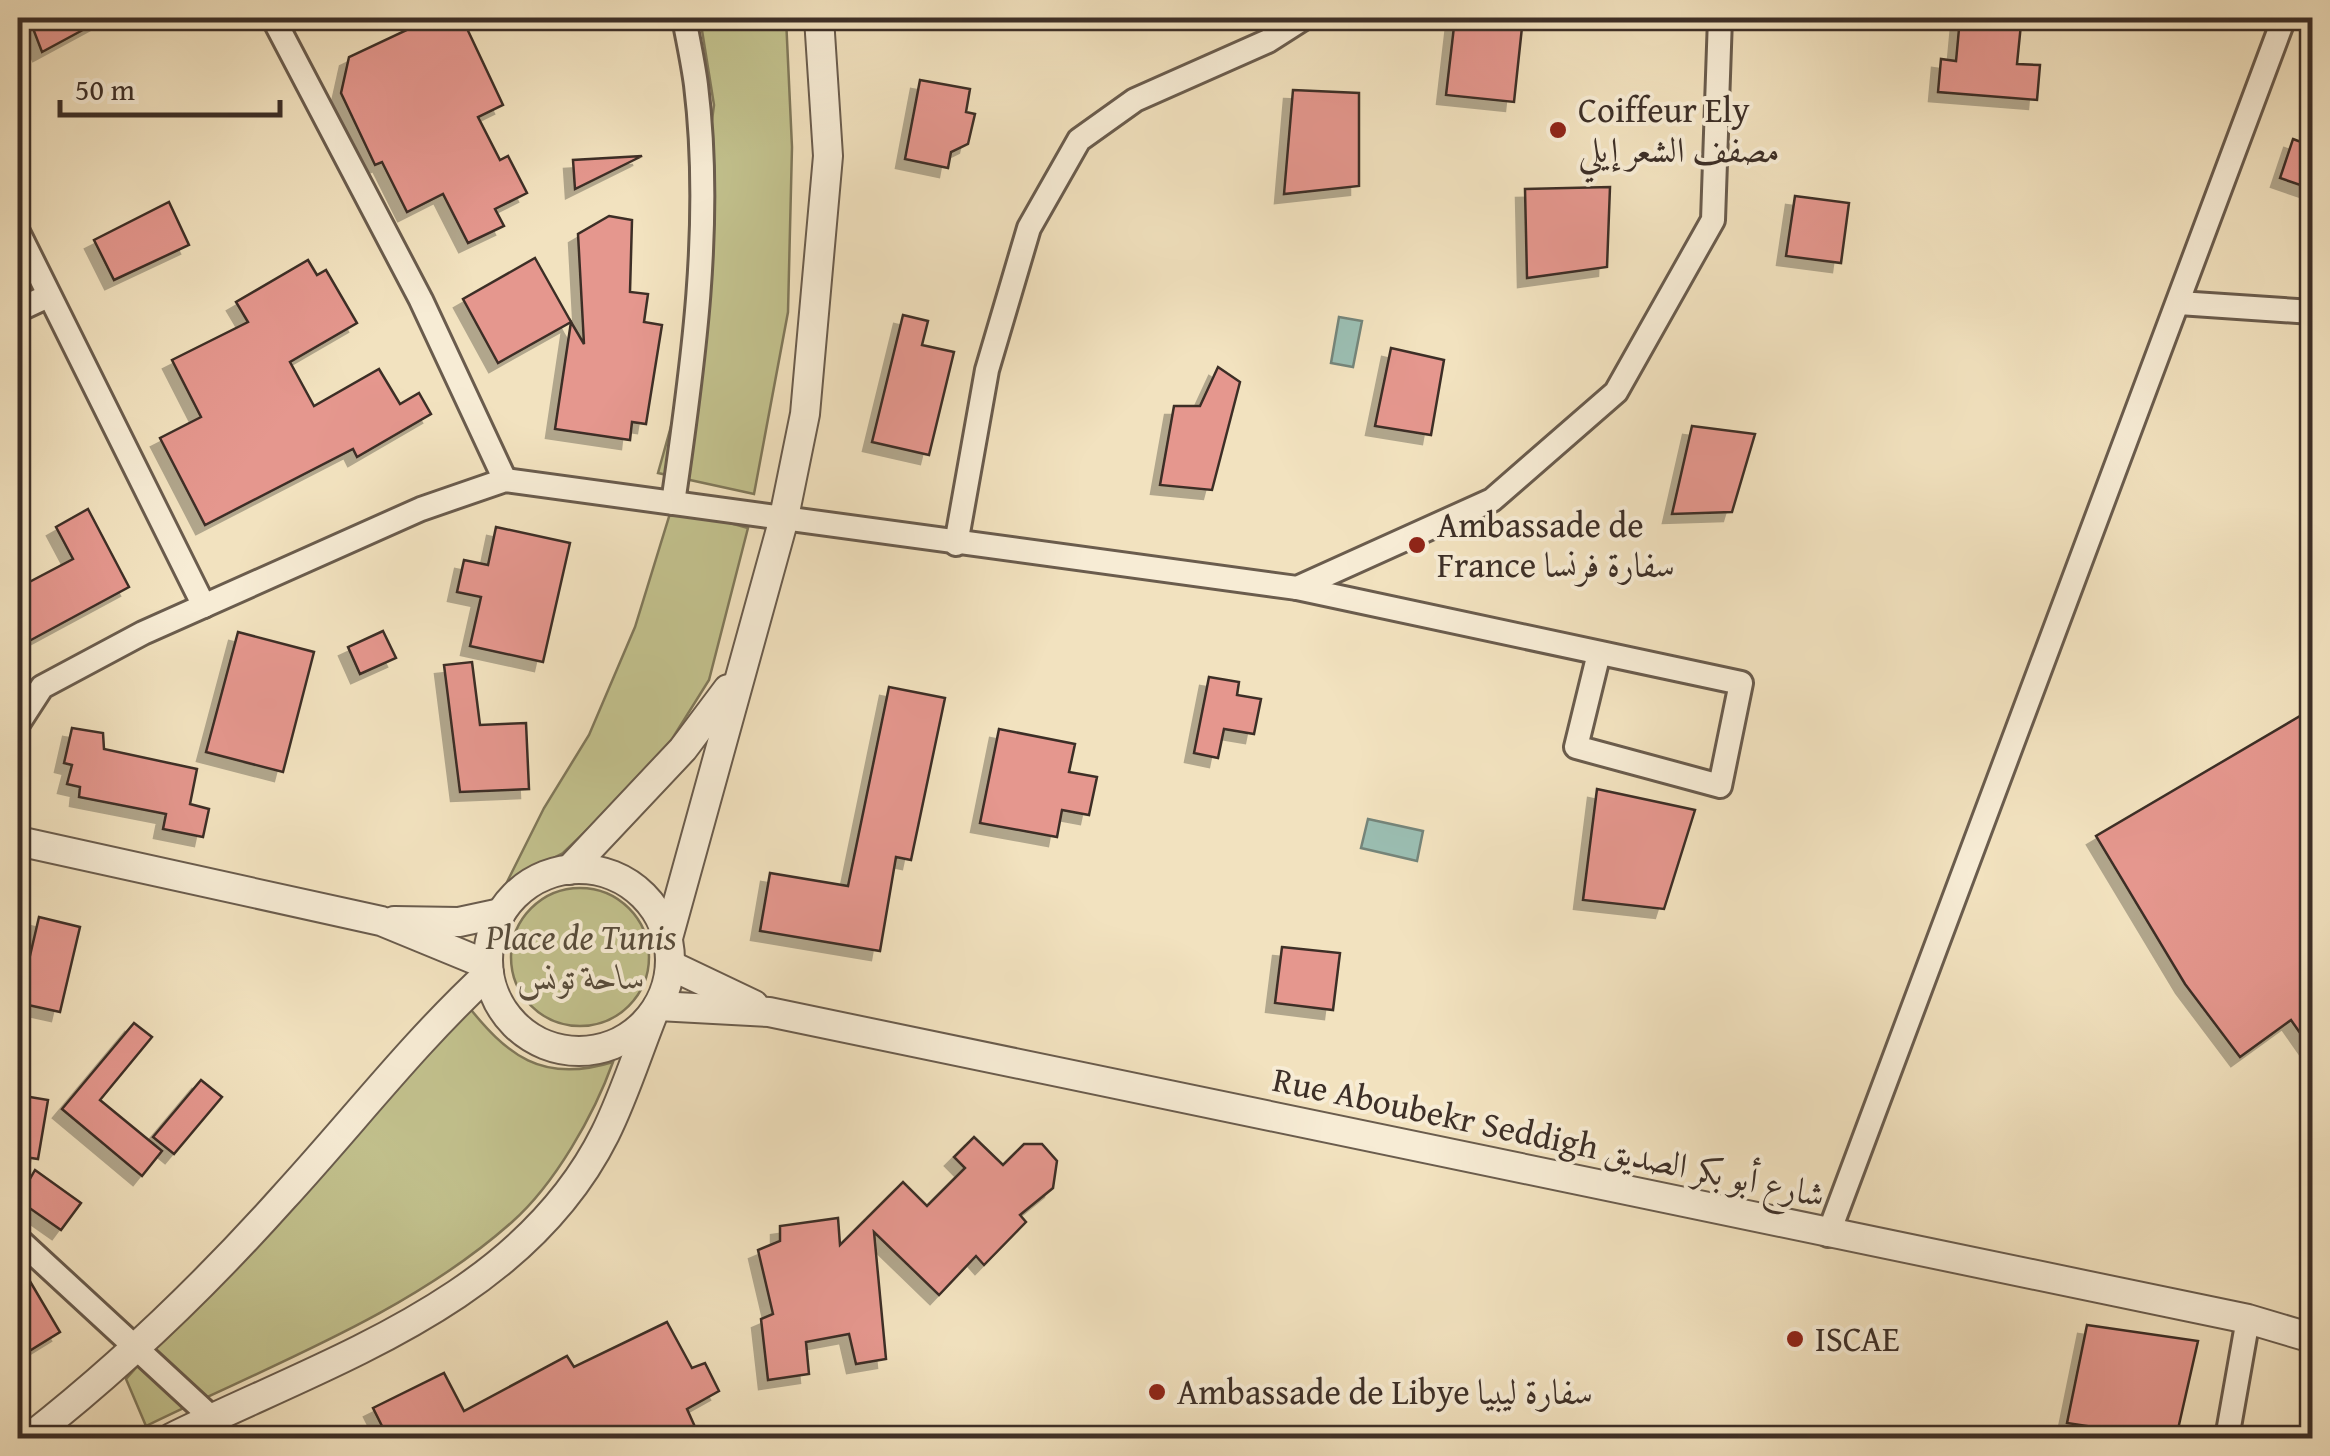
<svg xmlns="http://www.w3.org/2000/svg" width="2330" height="1456" font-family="'Gentium Book Plus',Amiri,serif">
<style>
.green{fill:#c2c18d;stroke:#80785a;stroke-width:2.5}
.water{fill:#9bbeb2;stroke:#75857a;stroke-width:2.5}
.building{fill:#e5978e;stroke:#3d2f27;stroke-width:2.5;filter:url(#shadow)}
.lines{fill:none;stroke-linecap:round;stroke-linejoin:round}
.minor-casing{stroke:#6a5c4d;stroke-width:28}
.tertiary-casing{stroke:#6a5c4d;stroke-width:32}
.minor{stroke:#f7ecd5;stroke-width:22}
.tertiary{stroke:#f7ecd5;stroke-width:28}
.poi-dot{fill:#8f2418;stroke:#f7ecd5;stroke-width:4}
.labels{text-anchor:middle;stroke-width:8;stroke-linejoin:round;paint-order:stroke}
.poi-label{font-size:35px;fill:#3d2f27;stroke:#f7ecd5;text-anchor:start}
.park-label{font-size:35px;font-style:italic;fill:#584c3b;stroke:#f7ecd5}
.street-label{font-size:35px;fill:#3d2f27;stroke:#f7ecd5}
</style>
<defs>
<filter id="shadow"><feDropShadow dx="-9" dy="9" stdDeviation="0" flood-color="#0004"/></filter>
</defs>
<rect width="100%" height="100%" fill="#f2e2bf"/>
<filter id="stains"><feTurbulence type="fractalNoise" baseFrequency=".002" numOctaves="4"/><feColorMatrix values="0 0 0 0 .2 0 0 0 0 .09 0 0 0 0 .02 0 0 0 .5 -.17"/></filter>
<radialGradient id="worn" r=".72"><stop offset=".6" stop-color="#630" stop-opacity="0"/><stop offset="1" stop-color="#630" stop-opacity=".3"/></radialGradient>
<g class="green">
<polygon points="700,18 786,18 792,147 788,312 754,494 658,473 685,376 691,278 714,105"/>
<polygon points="672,507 748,528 709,680 657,763 563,853 507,882 544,808 589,735 635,627"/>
<circle cx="580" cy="957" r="69"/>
<path d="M464,1001C507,1056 542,1084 613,1062C594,1115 555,1184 512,1222C409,1314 268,1366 146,1426L126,1379Z"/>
</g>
<g class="water">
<polygon points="1339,317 1362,321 1353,367 1331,363"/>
<polygon points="1368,819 1423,831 1417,861 1361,848"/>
</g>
<g class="building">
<polygon points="29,18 105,18 42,52"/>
<polygon points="432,18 462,18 503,105 478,117 500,160 508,156 527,193 495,209 504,226 468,243 443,194 407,212 382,162 375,165 341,93 349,57"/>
<polygon points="1455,18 1523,18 1514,102 1446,95"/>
<polygon points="1960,18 2021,24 2017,64 2040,65 2037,100 1938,92 1941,59 1956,61"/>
<polygon points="920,80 970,89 966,112 975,114 968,144 951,152 948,168 905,159"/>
<polygon points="1293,90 1359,93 1359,186 1284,194"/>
<polygon points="2293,139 2312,146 2312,189 2280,178"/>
<polygon points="642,156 575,189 573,160"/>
<polygon points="1610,187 1607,267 1527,278 1525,189"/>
<polygon points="1795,196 1849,203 1841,263 1786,256"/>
<polygon points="169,202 189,245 114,280 94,240"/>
<polygon points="609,216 632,220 630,292 648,294 644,322 662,325 646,424 632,422 630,440 555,429 571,322 584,344 578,234"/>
<polygon points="535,258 571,322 498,363 463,299"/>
<polygon points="308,260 317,275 326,270 357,323 290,362 314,406 379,369 400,404 419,393 431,414 357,457 353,449 205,525 160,438 201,417 172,360 248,322 236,302"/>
<polygon points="903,315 928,321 922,345 954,352 929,455 872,442"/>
<polygon points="1391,348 1444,360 1431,435 1375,426"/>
<polygon points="1218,367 1240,382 1212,490 1160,485 1174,406 1200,406"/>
<polygon points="1692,426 1755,434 1732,512 1672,514"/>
<polygon points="88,509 129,587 18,647 18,588 73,559 56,527"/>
<polygon points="496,527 570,543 543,662 470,646 481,597 457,592 464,560 488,565"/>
<polygon points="383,631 396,658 360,674 348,647"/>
<polygon points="238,632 314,652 283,772 206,752"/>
<polygon points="472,662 480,725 526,723 529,789 460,792 444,665"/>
<polygon points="1209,677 1239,682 1237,695 1261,699 1254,734 1224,729 1218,758 1194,753"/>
<polygon points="889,687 945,698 911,860 896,857 880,951 760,931 770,873 848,886"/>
<polygon points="2312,709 2312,1050 2291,1020 2240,1057 2185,984 2096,836"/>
<polygon points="72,728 103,733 104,749 197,769 190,804 209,809 203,837 163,829 166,814 79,797 80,787 67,784 72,765 64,763"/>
<polygon points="999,729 1075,744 1069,772 1097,777 1089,815 1062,810 1057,837 980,823"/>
<polygon points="1597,789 1695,810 1664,909 1583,900"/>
<polygon points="39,917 80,927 60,1012 19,1003"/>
<polygon points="1282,947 1340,953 1333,1010 1275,1003"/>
<polygon points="134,1023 152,1037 100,1100 162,1151 142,1176 62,1109"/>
<polygon points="201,1080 222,1097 174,1154 153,1137"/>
<polygon points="18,1095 48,1100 38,1159 18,1156"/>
<polygon points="974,1137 1003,1165 1024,1144 1042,1144 1057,1161 1053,1188 1020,1215 1026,1222 984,1265 976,1256 939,1295 874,1232 886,1359 856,1364 849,1334 806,1342 809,1374 768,1380 761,1319 773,1314 758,1250 780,1241 780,1226 838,1218 840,1245 903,1182 927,1206 965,1168 954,1157"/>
<polygon points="35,1170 81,1203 61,1230 18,1200"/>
<polygon points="18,1261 60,1332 18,1358"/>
<polygon points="667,1322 692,1368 705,1363 719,1391 687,1409 700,1438 388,1438 373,1408 444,1373 464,1411 567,1356 574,1367"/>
<polygon points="2087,1325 2198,1341 2176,1438 2106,1438 2107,1429 2067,1423"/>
</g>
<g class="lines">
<g class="minor-casing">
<g id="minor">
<polyline points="273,18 421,300 505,480"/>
<polyline points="18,232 204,606"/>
<polyline points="2179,303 2312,312"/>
<polyline points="18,310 48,296"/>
<path d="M673,503C693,366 713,223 696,85C693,62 688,40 684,18"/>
<polyline points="956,544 987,370 1029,228 1079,140 1135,100 1268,41 1304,18"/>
<polyline points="1297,588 1741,683 1720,786 1576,747 1599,653"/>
<polyline points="18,724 42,687 143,633 421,509 505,480 1297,588 1492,500 1616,392 1713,220 1720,18"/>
<polyline points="1828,1235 2284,18"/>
<polyline points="18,1239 212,1418"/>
<polyline points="2227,1438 2248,1319"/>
</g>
</g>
<g class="tertiary-casing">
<g id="tertiary">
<polyline points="18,841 381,921 488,965"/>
<circle cx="579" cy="960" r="91"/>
<polyline points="569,870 683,749 728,689"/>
<polyline points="394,921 459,922 501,913"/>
<polyline points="668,938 783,522 805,414 828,156 819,18"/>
<polyline points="670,965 754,1005"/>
<polyline points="658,1006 769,1012 2248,1319 2312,1338"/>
<path d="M29,1438C121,1366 205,1285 283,1198C352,1123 414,1042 489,973"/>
<path d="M171,1438C327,1361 521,1302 605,1134C624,1096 637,1054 653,1014"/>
</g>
</g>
<use href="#minor" class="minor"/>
<use href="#tertiary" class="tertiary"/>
</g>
<g class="poi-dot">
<circle cx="1558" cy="130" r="10"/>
<circle cx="1417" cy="545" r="10"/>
<circle cx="1795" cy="1339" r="10"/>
<circle cx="1157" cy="1392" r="10"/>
</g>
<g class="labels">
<g class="poi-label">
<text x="1578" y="122">Coiffeur Ely<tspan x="1578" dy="40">مصفف الشعر إيلي</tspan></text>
<text x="1437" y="537">Ambassade de<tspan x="1437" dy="40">France سفارة فرنسا</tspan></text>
<text x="1815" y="1351">ISCAE</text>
<text x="1177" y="1404">Ambassade de Libye سفارة ليبيا</text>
</g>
<g class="park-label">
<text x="581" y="949">Place de Tunis<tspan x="581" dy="40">ساحة تونس</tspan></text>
</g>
<g class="street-label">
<text transform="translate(1549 1137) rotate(12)" y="12">Rue Aboubekr Seddigh شارع أبو بكر الصديق</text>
</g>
</g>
<rect width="2330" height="1456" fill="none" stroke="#f2e2bf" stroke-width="60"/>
<rect x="20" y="20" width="2290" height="1416" fill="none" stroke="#3d2f27" stroke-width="5"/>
<rect x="30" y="30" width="2270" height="1396" fill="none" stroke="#3d2f27" stroke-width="2.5"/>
<path d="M60 100v15h220v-15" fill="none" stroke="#3d2f27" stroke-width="5"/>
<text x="75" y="100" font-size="30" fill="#3d2f27" stroke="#f7ecd5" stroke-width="8" paint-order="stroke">50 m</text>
<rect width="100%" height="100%" filter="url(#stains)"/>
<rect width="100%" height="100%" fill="url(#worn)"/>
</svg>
